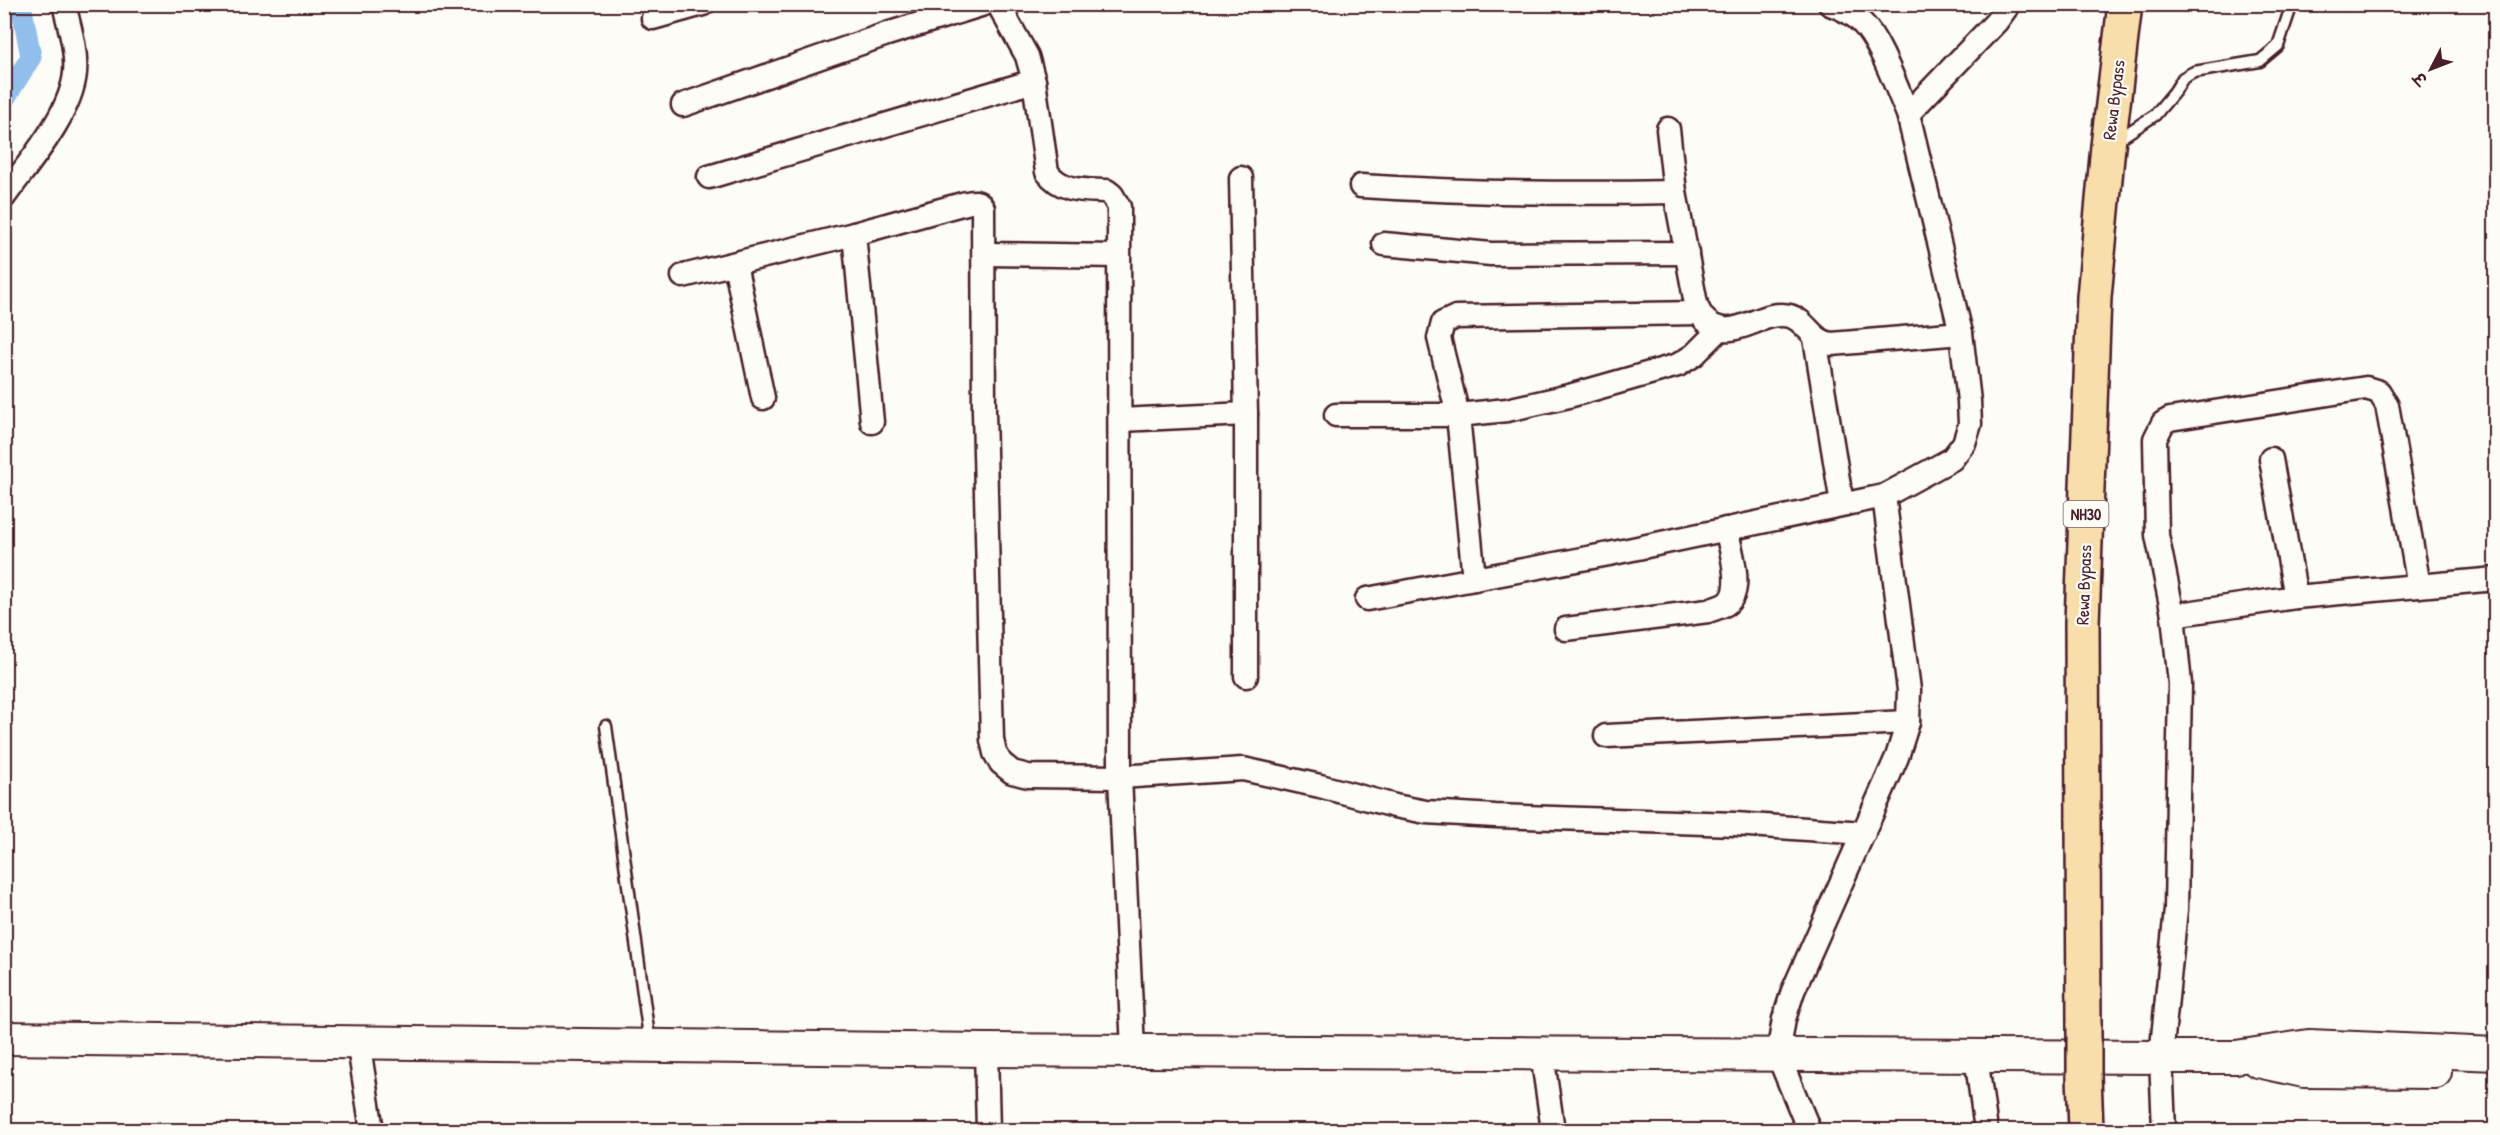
<svg xmlns="http://www.w3.org/2000/svg" width="2500" height="1135" font-family="'Patrick Hand','Playpen Sans Deva',sans-serif">
<style>
.lines{fill:none;stroke-linecap:round;stroke-linejoin:round}
.canal{stroke:#91bfeb;stroke-width:21}
.lane-casing{stroke:#4a1f2b;stroke-width:15}
.street-casing{stroke:#4a1f2b;stroke-width:27}
.secondary-casing{stroke:#4a1f2b;stroke-width:36}
.highway-casing{stroke:#4a1f2b;stroke-width:38}
.lane{stroke:#fdfcf7;stroke-width:10}
.street{stroke:#fdfcf7;stroke-width:22}
.secondary{stroke:#fdfcf7;stroke-width:32}
.highway{stroke:#f8deab;stroke-width:33}
.highway-bridge-casing{stroke:#4a1f2b;stroke-width:38;stroke-linecap:butt}
.highway-bridge{stroke:#f8deab;stroke-width:33}
.labels{text-anchor:middle;stroke-width:4.5;stroke-linejoin:round;paint-order:stroke}
.shield{fill:#fdfcf7;stroke:#806168;stroke-width:1.5}
.shield-label{font-size:16px;font-weight:bold;fill:#4a1f2b}
.street-label{font-size:18px;fill:#4a1f2b;stroke:#fdfcf7}
</style>
<rect width="100%" height="100%" fill="#fdfcf7"/>
<filter id="ink" filterUnits="userSpaceOnUse"><feTurbulence type="fractalNoise" baseFrequency=".0167" numOctaves="2"/><feDisplacementMap in="SourceGraphic" scale="12" xChannelSelector="R" yChannelSelector="G"/><feConvolveMatrix kernelMatrix="1 2 1 2 8 2 1 2 1" color-interpolation-filters="sRGB"/></filter>
<g filter="url(#ink)">
<g class="lines">
<polyline class="canal" points="4,100 31,57 21,4"/>
<g class="lane-casing">
<g id="lane">
<polyline points="2114,142 2155,115 2175,91 2183,78 2194,72 2260,61 2278,46 2292,4"/>
<polyline points="606,726 650,1044"/>
</g>
</g>
<g class="street-casing">
<g id="street">
<path d="M998,4L1027,56L1034,81L1047,172C1062,192 1083,190 1107,191L1112,195L1119,207L1120,777L1133,1049"/>
<path d="M1830,4C1841,8 1854,14 1862,23C1880,40 1897,90 1908,114"/>
<polyline points="653,18 703,4"/>
<polyline points="683,105 887,34 984,4"/>
<path d="M1668,129L1675,192L1696,304C1698,311 1700,314 1705,320C1732,346 1761,308 1790,316C1807,321 1812,342 1832,344L1961,333"/>
<polyline points="709,177 1034,81"/>
<polyline points="1241,178 1246,414 1246,676"/>
<path d="M1361,186C1466,193 1570,194 1675,192"/>
<path d="M4,197C28,163 71,115 75,73C77,50 69,26 64,4"/>
<polyline points="854,234 872,422"/>
<polyline points="1384,244 1491,254 1687,253"/>
<polyline points="985,254 1118,256"/>
<polyline points="735,264 763,398"/>
<path d="M683,276L854,234L962,204C971,202 978,199 983,208L984,411L992,740L995,753L1001,763L1012,772L1028,776L1120,777L1243,769L1320,786L1395,806L1426,812L1495,816L1735,824L1864,833"/>
<polyline points="1815,338 1842,504"/>
<polyline points="1336,415 1458,415 1507,410 1569,396 1678,365 1694,355 1719,330"/>
<polyline points="1120,420 1246,414"/>
<polyline points="2271,459 2296,597"/>
<polyline points="1474,579 1458,415 1439,338 1443,323 1456,317 1698,313"/>
<polyline points="1367,599 1609,554 1884,496 1952,459 1964,443 1970,424 1969,401 1961,333 1908,114 1996,22 2009,4"/>
<polyline points="2173,615 2296,597 2496,579"/>
<path d="M1566,629L1708,611C1713,609 1721,607 1726,604C1745,591 1730,547 1726,529"/>
<polyline points="1606,736 1908,722"/>
<polyline points="358,1041 372,1130"/>
<polyline points="986,1050 988,1130"/>
<polyline points="1542,1054 1553,1130"/>
<polyline points="1976,1056 1986,1130"/>
<polyline points="1809,1130 1778,1055 1784,1019 1793,991 1897,757 1908,722 1909,690 1884,496"/>
<polyline points="2164,1130 2161,1057 2176,909 2180,684 2173,615 2157,535 2155,439 2163,423 2170,419 2366,388 2379,392 2387,405 2419,586"/>
</g>
</g>
<g class="secondary-casing">
<g id="secondary">
<polyline points="4,1038 986,1050 2161,1057 2236,1057 2309,1046 2496,1054"/>
<polyline points="2258,1061 2304,1071 2435,1072"/>
</g>
</g>
<g class="highway-casing">
<g id="highway">
<polyline points="2084,1026 2082,623 2094,297 2108,146 2125,4"/>
<polyline points="2084,1075 2086,1130"/>
</g>
</g>
<use href="#lane" class="lane"/>
<use href="#street" class="street"/>
<use href="#secondary" class="secondary"/>
<use href="#highway" class="highway"/>
<g class="highway-bridge-casing">
<polyline id="highway-bridge" points="2084,1026 2084,1075"/>
</g>
<use href="#highway-bridge" class="highway-bridge"/>
</g>
</g>
<g class="labels">
<rect class="shield" x="2063.5" y="501" width="45" height="26" rx="4.5"/>
<g class="shield-label">
<text x="2086" y="520">NH30</text>
</g>
<g class="street-label">
<text transform="translate(2114 100) rotate(-83)" y="6">Rewa Bypass</text>
<text transform="translate(2084 585) rotate(-88)" y="6">Rewa Bypass</text>
</g>
</g>
<rect width="2500" height="1135" fill="none" stroke="#fdfcf7" stroke-width="24"/>
<rect x="12" y="12" width="2476" height="1111" fill="none" stroke="#4a1f2b" stroke-width="2" filter="url(#ink)"/>
<g transform="translate(2431 69) rotate(228)" stroke="#fdfcf7" stroke-width="4.5" paint-order="stroke">
<path d="M0-4.5L10 22L0 15L-10 22Z" fill="#4a1f2b"/>
<text y="-9" font-size="16" font-weight="bold" text-anchor="middle" fill="#4a1f2b">उ</text>
</g>
</svg>
